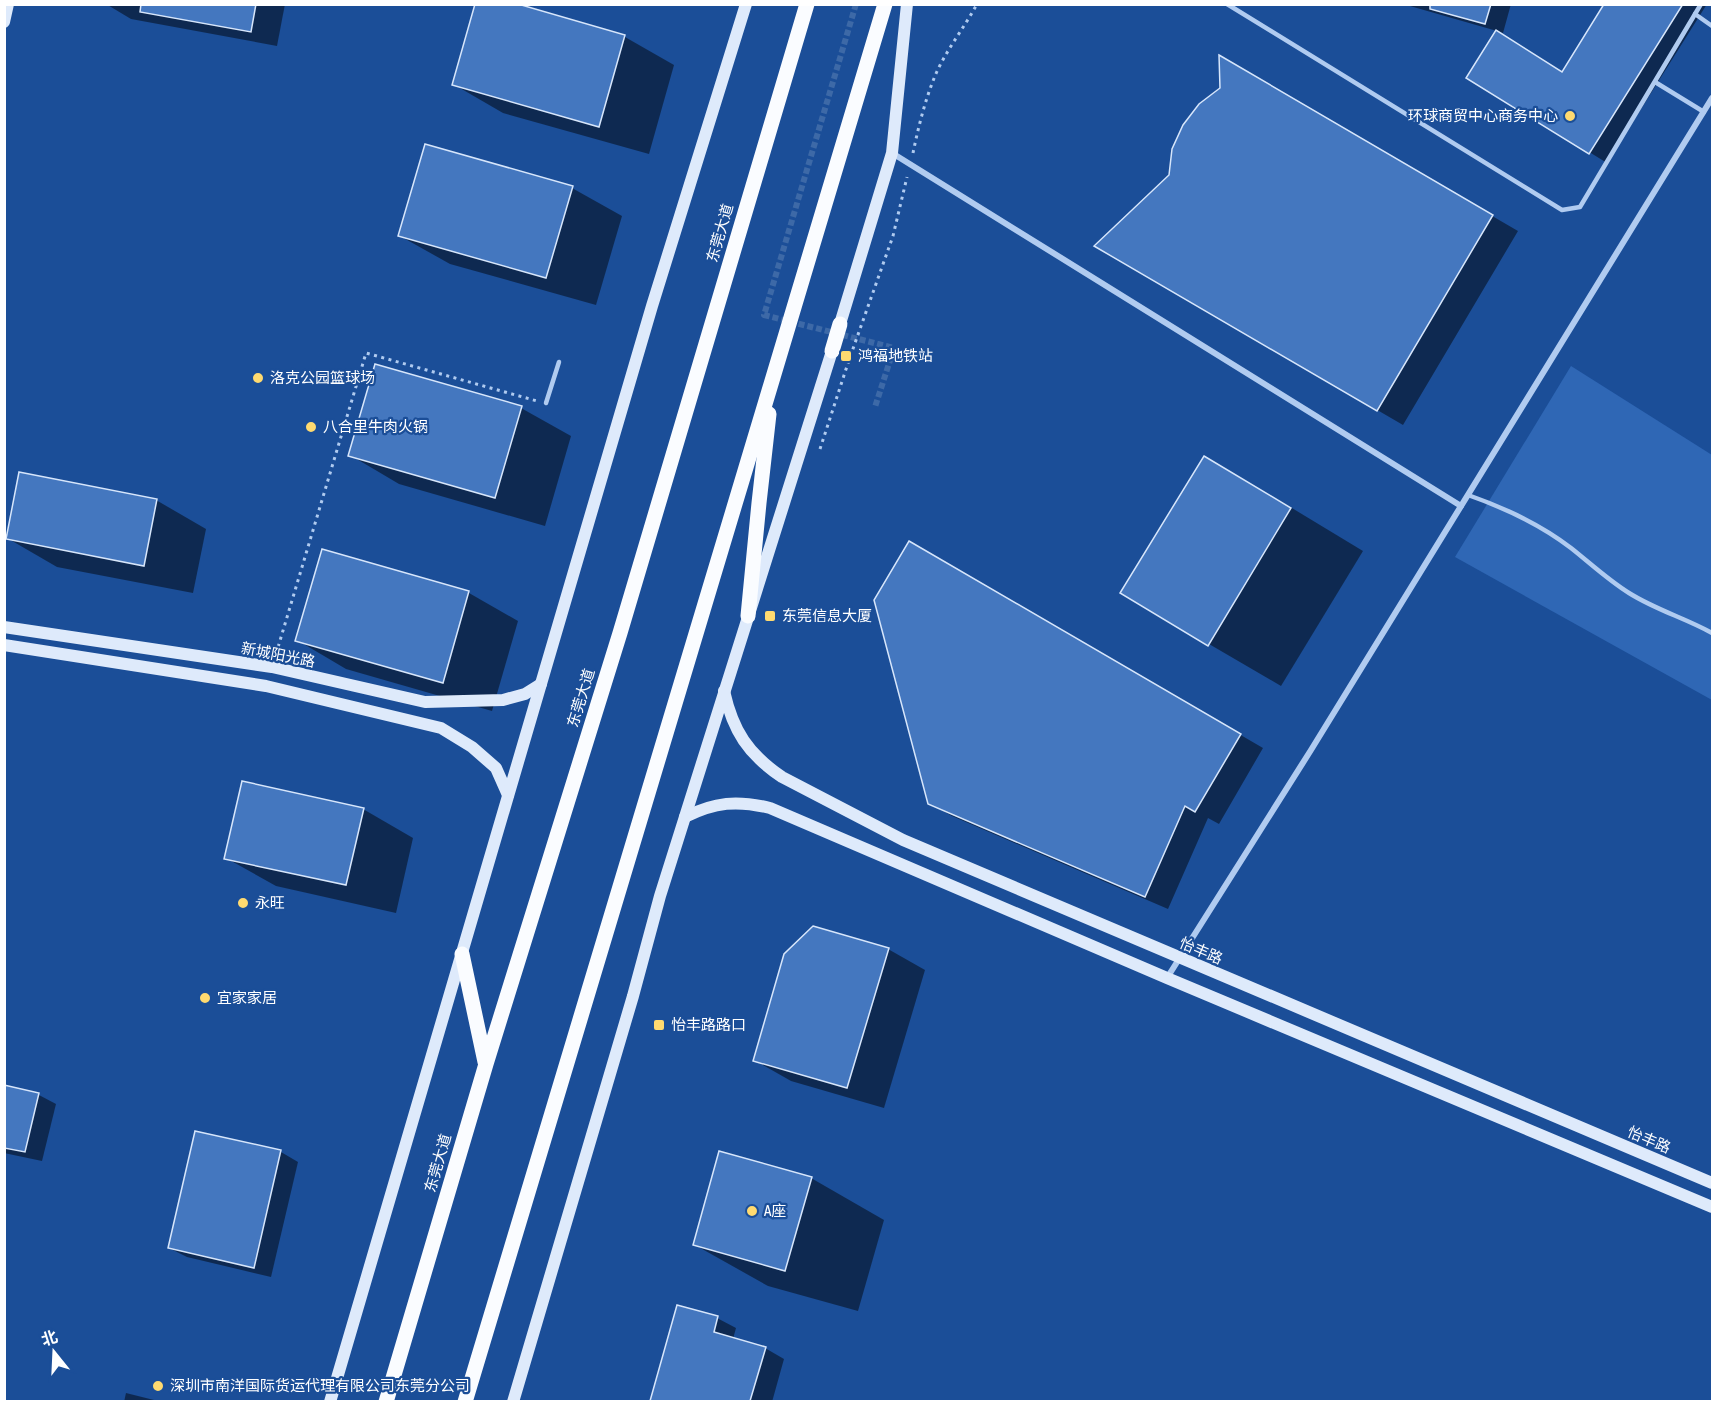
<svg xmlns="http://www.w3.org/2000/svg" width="1717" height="1406" font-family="'Asap Condensed','Noto Sans SC',sans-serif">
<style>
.green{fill:#2f67b5}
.shadow{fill:#0007}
.building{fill:#4477bf;stroke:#d7e6fb;stroke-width:1.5}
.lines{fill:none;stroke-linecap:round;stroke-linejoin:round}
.street-tunnel{stroke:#3d69a7;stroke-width:6;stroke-dasharray:6 3;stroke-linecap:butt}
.path{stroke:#b0cbf0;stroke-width:3;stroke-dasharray:3 4.5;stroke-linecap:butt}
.lane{stroke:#b0cbf0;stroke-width:4.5}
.street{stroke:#b0cbf0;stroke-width:6}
.secondary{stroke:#deeafb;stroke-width:12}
.primary{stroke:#fafcff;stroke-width:15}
.poi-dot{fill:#ffda70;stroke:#1b4e98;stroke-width:2}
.labels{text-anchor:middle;stroke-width:4.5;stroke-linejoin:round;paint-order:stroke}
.poi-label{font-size:15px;fill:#fff;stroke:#1b4e98;text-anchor:start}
.street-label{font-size:15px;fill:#fff;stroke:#1b4e98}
</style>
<rect width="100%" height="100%" fill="#1b4e98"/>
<polygon class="green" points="1571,366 1712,455 1712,700 1455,557"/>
<g class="shadow">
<polygon points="106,4 285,4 277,46 131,19"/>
<polygon points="512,4 625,37 674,65 649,154 503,113 453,84"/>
<polygon points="1403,4 1511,4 1503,33 1497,31 1563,73 1606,4 1707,4 1607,163 1468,77 1497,31"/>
<polygon points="1220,58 1518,231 1403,425 1096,246 1170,176 1222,89"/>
<polygon points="572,188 622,216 596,305 450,264 400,236"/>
<polygon points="521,408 571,436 545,526 399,484 350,455"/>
<polygon points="1277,499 1363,551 1281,686 1209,644"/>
<polygon points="156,500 206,529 193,593 57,567 7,538"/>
<polygon points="910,543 1263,748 1219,824 1208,818 1168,909 952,816 929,803"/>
<polygon points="323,551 469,593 518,621 492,711 346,669 297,640"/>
<polygon points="363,809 413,838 396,913 276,886 226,858"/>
<polygon points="888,949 925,970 884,1108 791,1081 754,1060"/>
<polygon points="4,1087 39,1095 56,1104 42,1161 4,1153"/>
<polygon points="196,1132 281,1152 298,1162 271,1277 187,1257 169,1248"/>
<polygon points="811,1178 884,1220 858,1311 768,1286 695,1245"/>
<polygon points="678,1306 717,1318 736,1328 733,1339 765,1348 784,1359 772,1402 651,1402"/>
<polygon points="126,1393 162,1402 124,1402"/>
</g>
<g class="building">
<polygon points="141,4 256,4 251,32 140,12"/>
<polygon points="475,4 518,4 625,35 599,127 452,85"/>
<polygon points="1430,4 1491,4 1485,24 1430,9"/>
<polygon points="1604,4 1683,4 1589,154 1466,78 1496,30 1562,72"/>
<polygon points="1219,55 1493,215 1377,411 1094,246 1169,175 1172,149 1183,125 1199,104 1220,88"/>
<polygon points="425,144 573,186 546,278 398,236"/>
<polygon points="375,364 522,406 495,498 348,456"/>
<polygon points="1204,456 1291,508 1208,646 1120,593"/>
<polygon points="19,472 157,499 144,566 6,539"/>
<polygon points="909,541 1241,734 1195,812 1185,806 1145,897 928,804 874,600"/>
<polygon points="322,549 469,591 443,683 295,641"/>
<polygon points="242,781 364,808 346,885 224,859"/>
<polygon points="813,926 889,948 847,1088 753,1061 784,954"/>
<polygon points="4,1085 39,1093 25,1152 4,1148"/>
<polygon points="195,1131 281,1150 254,1268 168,1248"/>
<polygon points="719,1151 812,1177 785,1271 693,1245"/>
<polygon points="677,1305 718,1316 714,1332 766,1347 750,1401 650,1401"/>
</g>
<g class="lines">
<polyline class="street-tunnel" points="856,4 764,315 894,348 875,407"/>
<g class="path">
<path d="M913,153C918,129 924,104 933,81C943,54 963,30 977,4"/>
<polyline points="820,449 849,360 893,236 907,177"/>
<polyline points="276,654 366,353 537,401"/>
</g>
<g class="lane">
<polyline points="1227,4 1562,210 1580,207 1701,4"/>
<polyline points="1695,14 1712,26"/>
<polyline points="1655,82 1704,112"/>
<polyline points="546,403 559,362"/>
<path d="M1468,495C1505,508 1540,524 1571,548C1590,563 1608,580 1629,593C1656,610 1685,618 1712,633"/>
</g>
<g class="street">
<polyline points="892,153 1461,506"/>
<polyline points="1167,978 1311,750 1712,98"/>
</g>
<g class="secondary">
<polyline points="4,22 8,4"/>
<polyline points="840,324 892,153 907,4"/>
<polyline points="4,627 272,667 425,702 503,700 525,694 541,684"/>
<polyline points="4,645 266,686 441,728 472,747 496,768 508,795"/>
<path d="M724,691C733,731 748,754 782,777L903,840L1712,1183"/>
<path d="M685,817C715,802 737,800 770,808L1167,978L1712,1207"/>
<polyline points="330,1402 652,306 746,4"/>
<polyline points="513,1402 633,996 660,896 832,351"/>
</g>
<g class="primary">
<polyline points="832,351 840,324"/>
<polyline points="748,616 759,503 769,414"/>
<polyline points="462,954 485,1062"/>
<polyline points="386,1402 486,1064 620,633 807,4"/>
<path d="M465,1402C606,936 745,470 885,4"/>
</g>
</g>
<g class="poi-dot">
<circle cx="1570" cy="116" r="6"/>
<rect x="840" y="350" width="12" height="12" rx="3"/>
<circle cx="258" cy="378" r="6"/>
<circle cx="311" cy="427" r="6"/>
<rect x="764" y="610" width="12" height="12" rx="3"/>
<circle cx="243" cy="903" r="6"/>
<circle cx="205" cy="998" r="6"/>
<rect x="653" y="1019" width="12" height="12" rx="3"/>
<circle cx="752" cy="1211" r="6"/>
<circle cx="158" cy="1386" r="6"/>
</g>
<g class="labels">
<g class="poi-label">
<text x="1558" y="121" text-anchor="end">环球商贸中心商务中心</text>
<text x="858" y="361">鸿福地铁站</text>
<text x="270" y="383">洛克公园篮球场</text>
<text x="323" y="432">八合里牛肉火锅</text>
<text x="782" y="621">东莞信息大厦</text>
<text x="255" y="908">永旺</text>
<text x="217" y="1003">宜家家居</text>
<text x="671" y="1030">怡丰路路口</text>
<text x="764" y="1216">A座</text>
<text x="170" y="1391">深圳市南洋国际货运代理有限公司东莞分公司</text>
</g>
<g class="street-label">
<text transform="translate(720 233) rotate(-74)" y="5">东莞大道</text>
<text transform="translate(278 655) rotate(11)" y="5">新城阳光路</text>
<text transform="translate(581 698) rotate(-73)" y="5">东莞大道</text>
<text transform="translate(1201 951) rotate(23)" y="5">怡丰路</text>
<text transform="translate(1649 1140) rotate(23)" y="5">怡丰路</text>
<text transform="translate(438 1163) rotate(-74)" y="5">东莞大道</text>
</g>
</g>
<rect width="1717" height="1406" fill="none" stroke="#ffffff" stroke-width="12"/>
<g transform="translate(54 1352) rotate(342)" stroke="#1b4e98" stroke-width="4.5" paint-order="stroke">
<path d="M0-4.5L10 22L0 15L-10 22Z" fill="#ffffff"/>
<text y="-9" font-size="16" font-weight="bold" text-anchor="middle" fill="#ffffff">北</text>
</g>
</svg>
